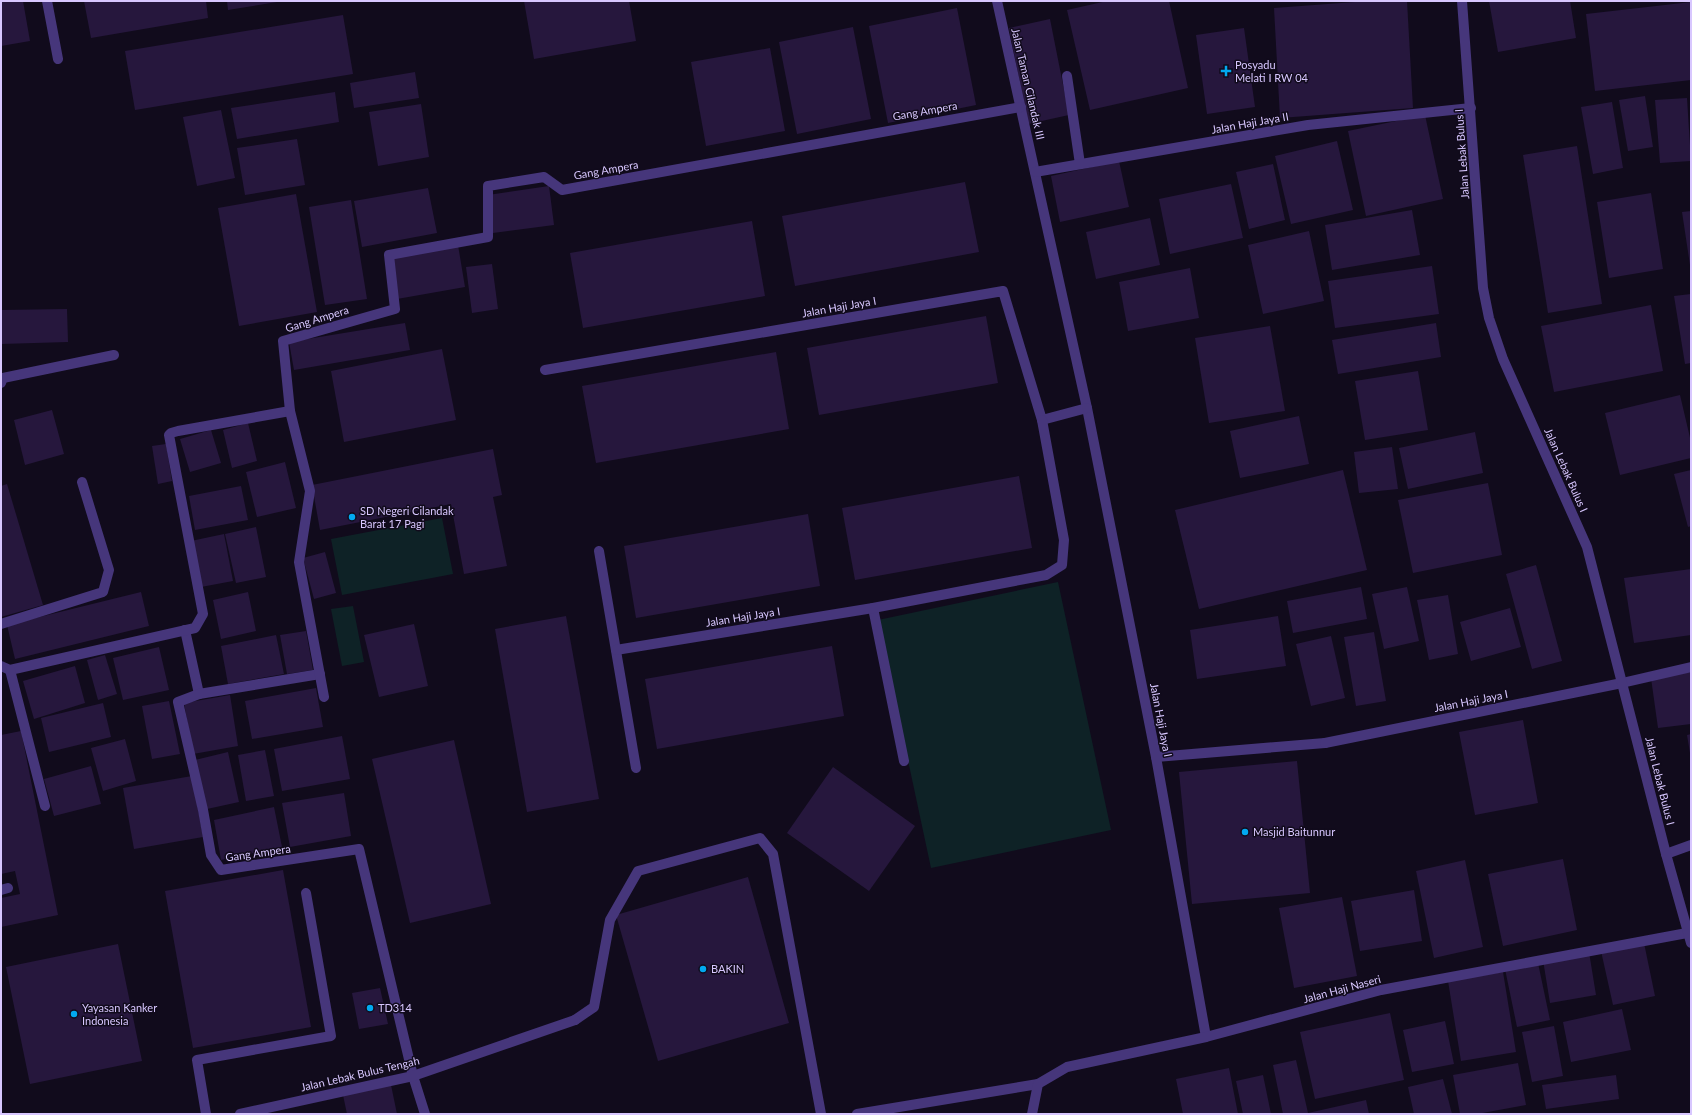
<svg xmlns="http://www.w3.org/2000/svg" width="1692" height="1115" font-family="Lato,sans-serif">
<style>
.green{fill:#0e2226}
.building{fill:#26173d}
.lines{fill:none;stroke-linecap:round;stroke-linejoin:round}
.service{stroke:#46367b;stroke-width:10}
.minor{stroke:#46367b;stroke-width:10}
.tertiary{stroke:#46367b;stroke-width:10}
.poi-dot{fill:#02a9f0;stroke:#110b1c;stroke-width:1.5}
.labels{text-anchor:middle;stroke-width:3;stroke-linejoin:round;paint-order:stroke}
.poi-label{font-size:11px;fill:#d8c7ff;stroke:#110b1c;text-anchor:start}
.street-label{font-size:11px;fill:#d8c7ff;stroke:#110b1c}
</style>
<rect width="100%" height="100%" fill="#110b1c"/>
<g class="green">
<polygon points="442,518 453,574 342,595 331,539"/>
<polygon points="1058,582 1111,830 931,868 878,620"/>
<polygon points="353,606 364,662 342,666 331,609"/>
</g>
<g class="building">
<polygon points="1,1 23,1 30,41 1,46"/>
<polygon points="84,1 206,1 208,18 91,38"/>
<polygon points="227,1 277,1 277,2 228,10"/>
<polygon points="524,1 629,1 636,41 534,59"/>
<polygon points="1107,1 1169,1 1188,88 1090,110 1067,10"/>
<polygon points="1368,1 1407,1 1413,108 1280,118 1274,8"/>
<polygon points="1489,1 1570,1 1576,38 1498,52"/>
<polygon points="1691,2 1691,80 1595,91 1586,14"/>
<polygon points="957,8 976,105 888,123 869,26"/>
<polygon points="343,15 353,74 135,110 125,51"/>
<polygon points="1050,19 1069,115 1028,124 1009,28"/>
<polygon points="853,27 871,119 797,134 779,42"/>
<polygon points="1244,28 1255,107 1207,114 1196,35"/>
<polygon points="770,48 785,131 706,146 691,62"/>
<polygon points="415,72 419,98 354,108 350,83"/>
<polygon points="335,92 339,122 237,139 231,108"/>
<polygon points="1645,96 1653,147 1628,151 1619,100"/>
<polygon points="1687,98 1691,161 1660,163 1655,100"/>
<polygon points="1612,102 1623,168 1593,174 1581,107"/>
<polygon points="421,104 429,157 378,166 369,112"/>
<polygon points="221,110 235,178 197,186 183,117"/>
<polygon points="1425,115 1443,199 1366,216 1348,131"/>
<polygon points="297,139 305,185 245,195 237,148"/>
<polygon points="1337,141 1353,210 1291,224 1275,156"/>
<polygon points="1577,146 1602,304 1548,313 1523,155"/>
<polygon points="1119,161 1129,207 1060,222 1051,176"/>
<polygon points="1273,164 1285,220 1249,229 1236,172"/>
<polygon points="965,182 979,252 795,286 782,216"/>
<polygon points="1231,184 1243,238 1170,254 1159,199"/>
<polygon points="549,186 554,225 493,233 488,195"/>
<polygon points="428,188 437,233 362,247 354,201"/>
<polygon points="1651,193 1663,269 1609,278 1597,202"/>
<polygon points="296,194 317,312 239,326 218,208"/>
<polygon points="351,200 367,299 325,305 309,207"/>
<polygon points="1412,210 1420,255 1332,270 1325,225"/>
<polygon points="1691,211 1691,265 1690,265 1682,212"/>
<polygon points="1150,218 1160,265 1096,279 1086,232"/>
<polygon points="752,221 765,296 583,328 570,253"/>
<polygon points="1309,231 1324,301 1263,314 1248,245"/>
<polygon points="458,245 465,287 397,299 390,257"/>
<polygon points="492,264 498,309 472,313 466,267"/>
<polygon points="1432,266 1439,314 1335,328 1328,281"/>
<polygon points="1190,268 1199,318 1128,331 1119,282"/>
<polygon points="1691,294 1691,363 1685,364 1674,296"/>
<polygon points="1651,305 1663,371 1554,392 1541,326"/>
<polygon points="67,309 68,342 1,344 1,310"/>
<polygon points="986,316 998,383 819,415 807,348"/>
<polygon points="405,323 410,350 294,370 289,342"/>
<polygon points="1436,323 1441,357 1338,374 1332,340"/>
<polygon points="1270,326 1285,411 1209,423 1195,338"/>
<polygon points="442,349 456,420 344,442 331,371"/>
<polygon points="776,352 789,429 596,463 582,386"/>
<polygon points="1418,371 1428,430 1365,440 1355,381"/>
<polygon points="1680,395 1691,442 1691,458 1620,475 1605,413"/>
<polygon points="52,410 64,454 25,465 14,420"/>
<polygon points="1299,416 1309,464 1240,478 1230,431"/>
<polygon points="248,423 257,461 232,468 223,430"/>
<polygon points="211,430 221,463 190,472 180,439"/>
<polygon points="1475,432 1483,473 1408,489 1399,448"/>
<polygon points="166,444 172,481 158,484 152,446"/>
<polygon points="1392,447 1398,489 1359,493 1354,452"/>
<polygon points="493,449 502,495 493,497 507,566 464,574 451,504 320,530 312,485"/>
<polygon points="285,462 296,508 257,517 246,472"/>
<polygon points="1343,470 1367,570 1199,609 1175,510"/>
<polygon points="1691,470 1691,526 1688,527 1674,474"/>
<polygon points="1019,476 1032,548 855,580 842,508"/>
<polygon points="1488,483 1502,555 1413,573 1398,500"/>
<polygon points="7,484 43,605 1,617 1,486"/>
<polygon points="241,486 248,520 195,530 189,496"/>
<polygon points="808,514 820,586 636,618 624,546"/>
<polygon points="256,527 266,577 236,583 225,534"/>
<polygon points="224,534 233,581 201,587 191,541"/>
<polygon points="325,552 336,593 314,599 303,558"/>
<polygon points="1536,565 1562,661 1532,669 1506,574"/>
<polygon points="1691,569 1691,635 1634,643 1624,578"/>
<polygon points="1361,587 1367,619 1293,633 1287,601"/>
<polygon points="1407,587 1419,641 1384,649 1372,594"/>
<polygon points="141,592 149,626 15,659 7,625"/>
<polygon points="248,592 256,631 221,639 213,600"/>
<polygon points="1448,595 1458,654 1429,660 1417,600"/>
<polygon points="1510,608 1521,647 1471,661 1460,622"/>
<polygon points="566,616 599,799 527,812 495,629"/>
<polygon points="1278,616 1286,666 1197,679 1190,630"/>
<polygon points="414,624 428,686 379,697 364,635"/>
<polygon points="306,631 313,670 287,674 280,635"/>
<polygon points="1374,632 1386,701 1356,706 1344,637"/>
<polygon points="276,635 284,674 228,684 221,646"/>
<polygon points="1331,636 1345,698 1311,706 1296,644"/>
<polygon points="832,646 844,716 657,749 645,679"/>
<polygon points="159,647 169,690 123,700 113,658"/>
<polygon points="105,655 117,694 98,700 87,660"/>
<polygon points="75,666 85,703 34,719 23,681"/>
<polygon points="1691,672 1691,724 1658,728 1651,678"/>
<polygon points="316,688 323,727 252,739 245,701"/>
<polygon points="230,695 238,746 193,754 184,703"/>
<polygon points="169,701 180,754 152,759 142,706"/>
<polygon points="103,703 111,737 49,752 41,718"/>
<polygon points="1523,720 1538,803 1475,815 1459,732"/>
<polygon points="21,731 58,915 1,927 1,898 20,894 15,871 1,874 1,735"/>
<polygon points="1691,734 1691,753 1690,753 1687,735"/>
<polygon points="342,736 350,779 282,791 274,749"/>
<polygon points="125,739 136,781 103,791 91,748"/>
<polygon points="454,740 491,904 410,923 372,759"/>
<polygon points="265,750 274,796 246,801 238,755"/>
<polygon points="228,752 239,802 207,809 195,760"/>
<polygon points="1297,761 1310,893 1192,904 1179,772"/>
<polygon points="91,766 101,804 54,816 44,779"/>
<polygon points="833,767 915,826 869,891 787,833"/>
<polygon points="192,776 203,837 134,849 123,788"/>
<polygon points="344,793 351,836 290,847 282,803"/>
<polygon points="274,807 282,847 221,860 214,820"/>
<polygon points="1563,859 1577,930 1503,946 1488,874"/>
<polygon points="1465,860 1483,947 1434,958 1416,871"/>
<polygon points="283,870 311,1027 193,1048 165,891"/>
<polygon points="748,877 789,1023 658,1061 616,915"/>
<polygon points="1414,890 1422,941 1360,951 1351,901"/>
<polygon points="1342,897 1357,976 1294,988 1279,908"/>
<polygon points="1644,943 1655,996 1613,1005 1601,951"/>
<polygon points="118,944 142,1061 30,1084 6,967"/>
<polygon points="1589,952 1596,995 1550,1003 1543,960"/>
<polygon points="1538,963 1550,1020 1517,1027 1505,969"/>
<polygon points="1503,972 1516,1052 1461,1061 1448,981"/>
<polygon points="380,988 388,1024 359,1029 352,993"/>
<polygon points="1622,1009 1631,1050 1571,1062 1563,1022"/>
<polygon points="1390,1013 1404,1080 1315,1099 1300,1032"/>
<polygon points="1445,1021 1454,1064 1412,1072 1403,1030"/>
<polygon points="1554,1026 1563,1076 1532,1082 1522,1032"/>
<polygon points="1296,1060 1308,1113 1366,1100 1369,1114 1283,1114 1273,1065"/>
<polygon points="1518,1063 1526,1105 1477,1114 1460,1114 1453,1075"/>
<polygon points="1229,1068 1238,1114 1183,1114 1176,1079"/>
<polygon points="1263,1075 1271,1114 1243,1114 1236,1081"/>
<polygon points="1616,1075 1619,1099 1546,1109 1542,1085"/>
<polygon points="1443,1079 1452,1114 1414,1114 1408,1087"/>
<polygon points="391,1085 397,1114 347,1114 343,1095"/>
</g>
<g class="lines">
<g class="service">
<polyline points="1,383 3,378 114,355"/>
<polyline points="873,608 904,761"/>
<polyline points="1,624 103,592 109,570 82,482"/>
<polyline points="1156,757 1325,743"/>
<polyline points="1,890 8,888"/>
<polyline points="575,1020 594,1007 610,920 638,871 760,838 773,854 821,1114"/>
<polyline points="206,1114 197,1060 331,1036 306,893"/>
<polyline points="857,1114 1038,1084"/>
</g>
<g class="minor">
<polyline points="47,1 58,59"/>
<polyline points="997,1 1087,408 1156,757 1206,1037"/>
<polyline points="1067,76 1080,164"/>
<polyline points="1035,172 1308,125 1471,108"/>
<polyline points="545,370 1003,291 1042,420 1087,408"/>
<polyline points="599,551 636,768"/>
<polyline points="185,630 199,694"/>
<polyline points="616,650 873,608 1046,575 1062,565 1064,540 1042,420"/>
<polyline points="1,666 10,670 195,628 203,614 169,435 171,433 178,431 290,411"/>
<polyline points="10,670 45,806"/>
<polyline points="320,674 199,694 178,702 203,810 211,855 221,870 359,849 413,1076 425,1114"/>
<polyline points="324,697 299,562 310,491 290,411 283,341 395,309 389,255 488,237 488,186 544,177 562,190 1021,107"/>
<polyline points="1325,743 1622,683 1691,667"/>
<polyline points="1666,854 1691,845"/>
<polyline points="240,1114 413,1076 575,1020"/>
<polyline points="1032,1114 1038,1084 1067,1067 1206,1037 1381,990 1687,933"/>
</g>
<polyline class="tertiary" points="1462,1 1483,288 1489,318 1503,359 1587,547 1666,854 1691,943"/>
</g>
<g class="poi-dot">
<path d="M1224 65h4v4h4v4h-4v4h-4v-4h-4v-4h4z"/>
<circle cx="352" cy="517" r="4"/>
<circle cx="1245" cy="832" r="4"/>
<circle cx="703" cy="969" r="4"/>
<circle cx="370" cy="1008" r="4"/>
<circle cx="74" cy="1014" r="4"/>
</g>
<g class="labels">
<g class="poi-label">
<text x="1235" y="69">Posyadu<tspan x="1235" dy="13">Melati I RW 04</tspan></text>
<text x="360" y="515">SD Negeri Cilandak<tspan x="360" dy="13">Barat 17 Pagi</tspan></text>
<text x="1253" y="836">Masjid Baitunnur</text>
<text x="711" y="973">BAKIN</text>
<text x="82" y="1012">Yayasan Kanker<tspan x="82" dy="13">Indonesia</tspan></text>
<text x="378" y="1012">TD314</text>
</g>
<g class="street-label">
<text transform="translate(1028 84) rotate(77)" y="4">Jalan Taman Cilandak III</text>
<text transform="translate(925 111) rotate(-10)" y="4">Gang Ampera</text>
<text transform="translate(1250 123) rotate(-10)" y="4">Jalan Haji Jaya II</text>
<text transform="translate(1462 154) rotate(-94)" y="4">Jalan Lebak Bulus I</text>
<text transform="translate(606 170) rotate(-10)" y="4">Gang Ampera</text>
<text transform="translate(839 307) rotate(-10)" y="4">Jalan Haji Jaya I</text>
<text transform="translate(317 319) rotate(-17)" y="4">Gang Ampera</text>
<text transform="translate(1566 470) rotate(66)" y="4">Jalan Lebak Bulus I</text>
<text transform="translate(743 617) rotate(-9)" y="4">Jalan Haji Jaya I</text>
<text transform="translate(1471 701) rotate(-11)" y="4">Jalan Haji Jaya I</text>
<text transform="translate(1161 720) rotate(79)" y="4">Jalan Haji Jaya I</text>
<text transform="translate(1660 781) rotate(76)" y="4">Jalan Lebak Bulus I</text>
<text transform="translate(258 853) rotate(-8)" y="4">Gang Ampera</text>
<text transform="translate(1342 989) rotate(-15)" y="4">Jalan Haji Naseri</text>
<text transform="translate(360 1074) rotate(-13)" y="4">Jalan Lebak Bulus Tengah</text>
</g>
</g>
<rect width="1692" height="1115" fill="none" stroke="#d8c7ff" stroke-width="4"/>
</svg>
